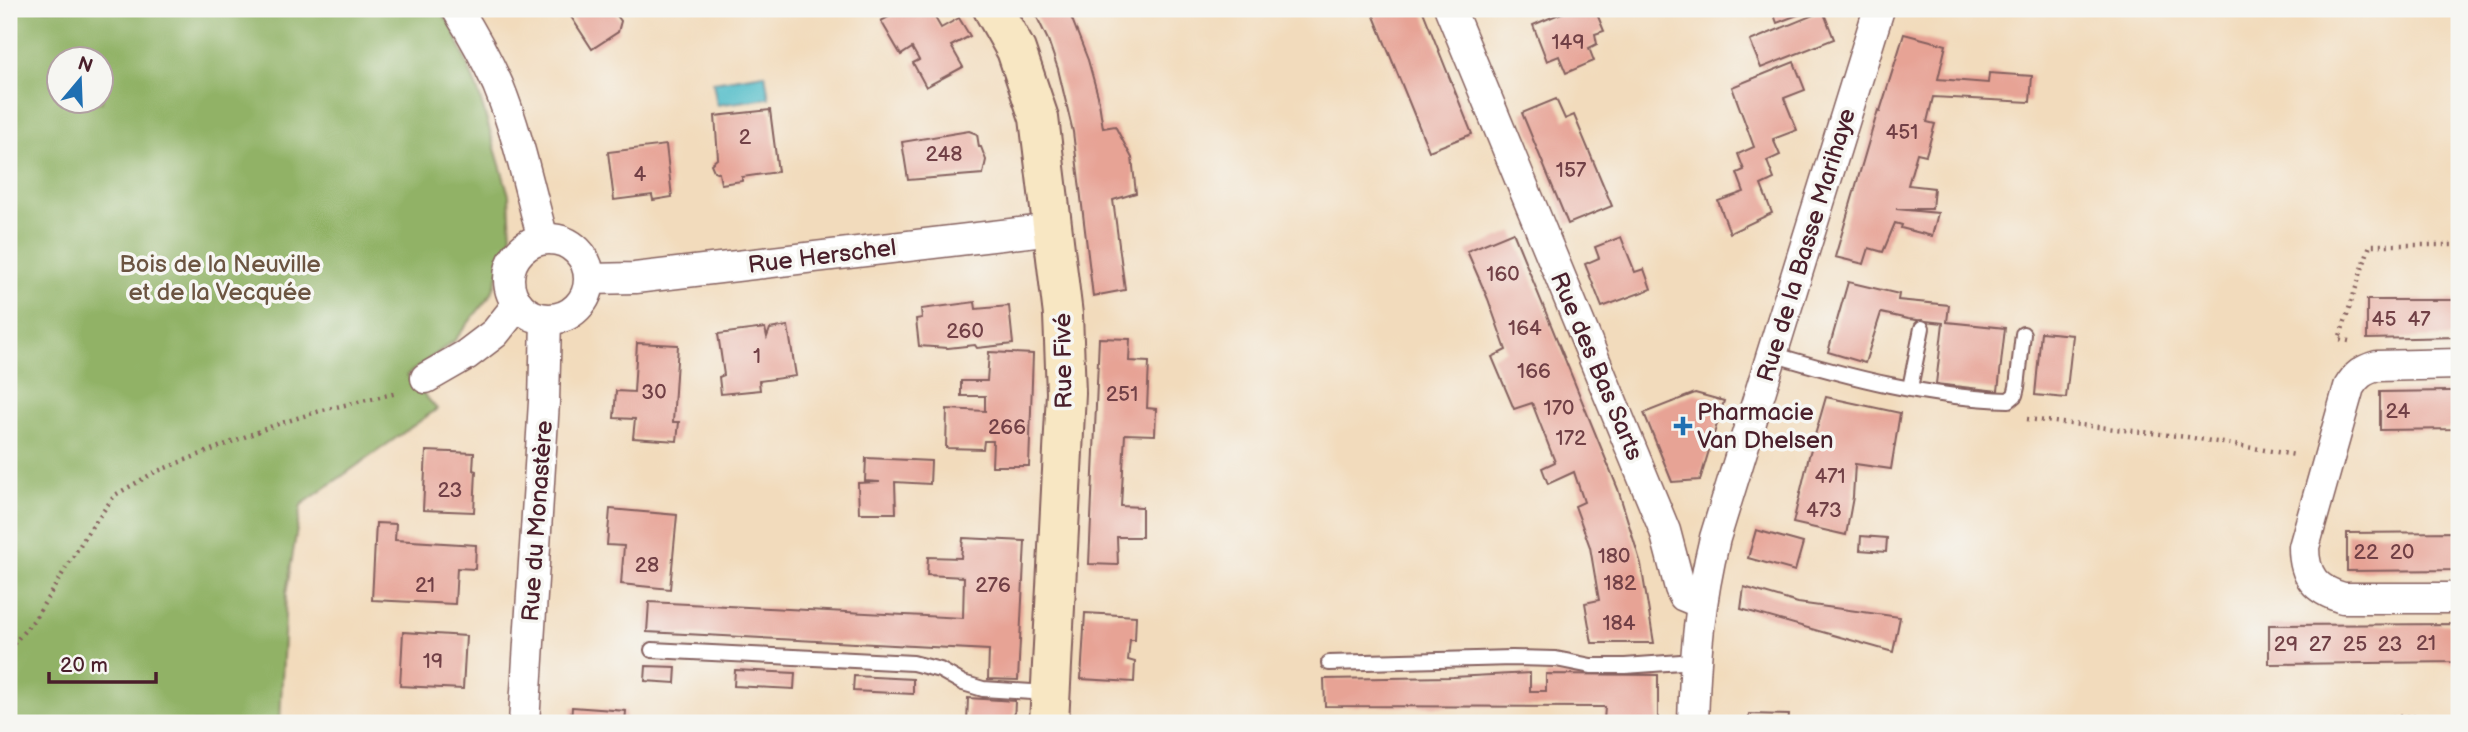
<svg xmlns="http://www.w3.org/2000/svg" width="2468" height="732" font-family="'Balsamiq Sans',sans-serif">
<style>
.forest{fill:#91b266;stroke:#6e6848;stroke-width:2;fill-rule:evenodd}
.water{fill:#4fbcc8;stroke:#4c6e7a;stroke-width:2}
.building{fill:#e7a395}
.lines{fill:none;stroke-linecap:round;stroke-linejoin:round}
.lane-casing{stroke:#85615e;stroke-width:18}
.street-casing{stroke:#85615e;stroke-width:33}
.secondary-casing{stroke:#85615e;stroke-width:42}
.path{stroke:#85615e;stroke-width:4.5;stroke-dasharray:2 5;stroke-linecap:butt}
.lane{stroke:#fff;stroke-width:14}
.street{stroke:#fff;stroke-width:30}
.secondary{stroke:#f8e7c3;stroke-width:38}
.poi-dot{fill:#1f6fb2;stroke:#f6f6f2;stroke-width:2.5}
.labels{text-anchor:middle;stroke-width:7;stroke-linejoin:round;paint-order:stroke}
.number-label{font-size:21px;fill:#714046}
.street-label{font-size:24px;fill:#4a1f2b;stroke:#f6f6f2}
.park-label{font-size:24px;fill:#6b5441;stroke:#f6f6f2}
.poi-label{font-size:24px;fill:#4a1f2b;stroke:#f6f6f2;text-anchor:start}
</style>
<rect width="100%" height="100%" fill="#f6f6f2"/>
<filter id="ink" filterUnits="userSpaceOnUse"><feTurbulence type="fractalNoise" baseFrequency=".0143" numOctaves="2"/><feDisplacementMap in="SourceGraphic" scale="14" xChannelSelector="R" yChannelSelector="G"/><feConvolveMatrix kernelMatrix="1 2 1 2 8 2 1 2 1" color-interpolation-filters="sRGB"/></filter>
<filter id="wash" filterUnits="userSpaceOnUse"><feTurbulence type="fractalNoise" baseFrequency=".00686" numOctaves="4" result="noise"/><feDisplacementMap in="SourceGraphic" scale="28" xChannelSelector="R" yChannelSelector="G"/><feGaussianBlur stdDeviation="1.57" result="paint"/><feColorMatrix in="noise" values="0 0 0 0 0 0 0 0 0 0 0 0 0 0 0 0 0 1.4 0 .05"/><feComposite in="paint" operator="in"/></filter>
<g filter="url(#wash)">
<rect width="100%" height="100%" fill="#f2dbbc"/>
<path class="forest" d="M9,9H437L451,24L478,91L509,195L511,238L492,293L454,341L407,375L437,409L301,505L286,594L280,723H9ZM60,60H102V102H60Z"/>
<polygon class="water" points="765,74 769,98 717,105 713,82"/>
<g id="blocks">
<g class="building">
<polygon points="566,9 622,9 615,13 621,21 618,32 592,49"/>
<polygon points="903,9 930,9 941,28 959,18 970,36 951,46 963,67 926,87 913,63 919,60 912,48 901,55 881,21"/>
<polygon points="1033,9 1068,9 1088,60 1098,96 1103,128 1115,126 1132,158 1136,193 1113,200 1125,290 1093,296 1073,132 1058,69 1048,40"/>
<polygon points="1371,9 1422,9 1472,134 1429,151"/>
<polygon points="1571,9 1595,9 1604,31 1595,34 1597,44 1589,48 1594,61 1566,73 1559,56 1547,61 1533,25"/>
<polygon points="1772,9 1813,9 1777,23"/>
<polygon points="1823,11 1834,39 1761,68 1750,41"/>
<polygon points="1904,34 1946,45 1938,79 1988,83 1989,73 2032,76 2030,102 1933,97 1927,122 1935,124 1926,155 1917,153 1908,185 1934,188 1932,209 1896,209 1938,213 1932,236 1901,228 1902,225 1895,223 1883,252 1869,248 1864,264 1835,257 1878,110 1880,111"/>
<polygon points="1794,62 1805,90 1784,98 1797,130 1773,139 1780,155 1767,161 1774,179 1761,185 1772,213 1730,233 1718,201 1744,192 1737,173 1744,170 1738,154 1754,147 1732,87"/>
<polygon points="1556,99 1565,119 1574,115 1612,206 1568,224 1522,113"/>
<polygon points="770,110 778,172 742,177 742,181 721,184 719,173 714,171 711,164 718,158 715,116"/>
<polygon points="969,131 977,134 979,147 981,147 986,160 983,174 908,180 902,142"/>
<polygon points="666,145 672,197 653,200 652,195 614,200 608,152"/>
<polygon points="1513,232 1618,489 1641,564 1654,643 1592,643 1585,603 1599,600 1590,547 1575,506 1584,502 1574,472 1548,484 1542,468 1555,462 1532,403 1514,409 1492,357 1506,350 1488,299 1467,251"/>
<polygon points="1621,237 1635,272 1644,269 1651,289 1602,307 1585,264 1599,258 1595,247"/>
<polygon points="1848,282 1899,294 1898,300 1949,305 1947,322 2005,328 1998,391 1936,384 1943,323 1908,319 1881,313 1865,363 1828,352"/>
<polygon points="2367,300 2459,300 2459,337 2367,339"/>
<polygon points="975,302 976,309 1009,306 1013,344 977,348 975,345 948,348 919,346 916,319 922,318 921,309"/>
<polygon points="788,326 796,376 759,381 760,390 721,394 719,377 724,375 718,334 765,328 767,337 770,329"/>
<polygon points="2041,332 2073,335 2066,398 2035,395"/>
<polygon points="1099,338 1130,339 1129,361 1149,362 1147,408 1156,409 1155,435 1125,434 1121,506 1142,507 1142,537 1117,537 1118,565 1089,564"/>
<polygon points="637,343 678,345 673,422 679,422 677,441 633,438 635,419 614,418 616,391 634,392"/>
<polygon points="989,352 1033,354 1029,466 992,466 993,441 984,441 983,449 946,448 947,409 985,411 985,396 961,396 961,381 987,381"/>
<polygon points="2450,391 2459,391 2459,429 2380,430 2380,392"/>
<polygon points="1695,393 1724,401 1700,480 1672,482 1644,413"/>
<polygon points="1826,397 1900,413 1891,469 1855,464 1853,497 1846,535 1793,523 1809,456"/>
<polygon points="426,451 474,453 473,470 476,471 474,512 423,510"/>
<polygon points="866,458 931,461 930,484 895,482 896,513 859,513 858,483 880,482 865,481"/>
<polygon points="610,509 677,515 670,589 621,584 624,546 607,545"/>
<polygon points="376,523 396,524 395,540 476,545 475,569 457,568 455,604 372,600"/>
<polygon points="1756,530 1803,543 1795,571 1748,558"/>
<polygon points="2459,532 2459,570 2347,571 2347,533"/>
<polygon points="1861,536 1887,538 1886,552 1860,550"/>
<polygon points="963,538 1025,541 1018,680 988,679 989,650 647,632 649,602 963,618 964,577 927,575 928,557 961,558"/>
<polygon points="1744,587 1798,603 1900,617 1893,652 1741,609"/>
<polygon points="1085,613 1136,616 1135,640 1130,640 1128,660 1135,662 1134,682 1081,679"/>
<polygon points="2459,624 2459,662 2269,664 2269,625"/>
<polygon points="403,632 466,636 463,689 400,686"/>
<polygon points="646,666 676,667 675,683 645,681"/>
<polygon points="735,670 795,673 794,689 734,686"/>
<polygon points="1530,673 1530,691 1546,691 1546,674 1658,675 1658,723 1584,723 1584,721 1604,721 1605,707 1325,706 1324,679 1453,677"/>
<polygon points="854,676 913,679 913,694 853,691"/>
<polygon points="968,698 1015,701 1014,723 967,723"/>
<polygon points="572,707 626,711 625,723 571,723"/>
<polygon points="1749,714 1789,715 1788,723 1749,723"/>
<polygon points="382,718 408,720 408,723 382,723"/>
</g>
</g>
</g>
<g filter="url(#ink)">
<use href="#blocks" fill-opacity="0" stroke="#85615e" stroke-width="2"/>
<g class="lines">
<g class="lane-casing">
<g id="lane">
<path d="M1772,354C1849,377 1929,398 2009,400L2015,395L2017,387L2023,334"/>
<polyline points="1910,388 1922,328"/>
<polyline points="652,650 913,663 940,670 963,683 983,689 1048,693"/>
<polyline points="1329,663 1512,658 1556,659 1591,666 1625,666 1695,661"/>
</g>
</g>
<g class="street-casing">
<g id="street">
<path d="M457,9C472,33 486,58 498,85C518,134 529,188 543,239"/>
<polyline points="1450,9 1665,531 1680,588 1684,596 1701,603"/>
<circle cx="549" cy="279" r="40"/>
<polyline points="590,279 635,278 1053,229"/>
<path d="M2459,364L2377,366C2363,370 2356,375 2349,387L2304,547C2304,577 2316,590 2343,598H2459"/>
<polyline points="426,378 466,355 495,333 518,304"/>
<polyline points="524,723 544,402 546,319"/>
<path d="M1693,723C1695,657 1699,603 1715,538L1879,9"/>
</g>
</g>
<g class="secondary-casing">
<polyline id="secondary" points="993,9 1016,50 1039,118 1063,315 1066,393 1049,723"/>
</g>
<g class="path">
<polyline points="2349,341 2339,339 2370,245 2459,245"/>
<polyline points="2027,419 2187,437 2295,455"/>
<polyline points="9,649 34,620 90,529 115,495 155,472 275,425 323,410 397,393"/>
<polyline points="2391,723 2391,717 2459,716"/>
</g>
<use href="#lane" class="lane"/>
<use href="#street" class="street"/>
<use href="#secondary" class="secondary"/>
</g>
</g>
<path class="poi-dot" d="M1679.5 415.5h7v7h7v7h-7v7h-7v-7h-7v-7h7z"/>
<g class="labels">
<g class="number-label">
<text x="1568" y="49">149</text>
<text x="1902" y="139">451</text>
<text x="745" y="144">2</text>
<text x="944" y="161">248</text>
<text x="1571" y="177">157</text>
<text x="640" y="181">4</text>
<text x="1503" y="281">160</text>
<text x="2384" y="326">45</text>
<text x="2419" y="326">47</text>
<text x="1525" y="335">164</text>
<text x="965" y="338">260</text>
<text x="757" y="363">1</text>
<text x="1534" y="378">166</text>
<text x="654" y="399">30</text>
<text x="1122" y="401">251</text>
<text x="1559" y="415">170</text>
<text x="2398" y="418">24</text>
<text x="1007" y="434">266</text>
<text x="1571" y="445">172</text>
<text x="1830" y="483">471</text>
<text x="450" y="497">23</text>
<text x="1824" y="517">473</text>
<text x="2366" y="559">22</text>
<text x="2402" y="559">20</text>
<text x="1614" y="563">180</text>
<text x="647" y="572">28</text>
<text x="1620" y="590">182</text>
<text x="425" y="592">21</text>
<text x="993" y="592">276</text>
<text x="1619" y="630">184</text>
<text x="2426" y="650">21</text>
<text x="2286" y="651">29</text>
<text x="2320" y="651">27</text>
<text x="2355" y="651">25</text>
<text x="2390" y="651">23</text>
<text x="433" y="668">19</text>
</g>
<g class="street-label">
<text transform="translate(1806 245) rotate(-73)" y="8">Rue de la Basse Marihaye</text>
<text transform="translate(822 256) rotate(-7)" y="8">Rue Herschel</text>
<text transform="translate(1063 361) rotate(-91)" y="8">Rue Fivé</text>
<text transform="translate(1597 366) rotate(67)" y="8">Rue des Bas Sarts</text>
<text transform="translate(537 521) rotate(-86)" y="8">Rue du Monastère</text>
</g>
<g class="park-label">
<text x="220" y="272">Bois de la Neuville<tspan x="220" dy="28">et de la Vecquée</tspan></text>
</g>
<g class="poi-label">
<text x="1697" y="420">Pharmacie<tspan x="1697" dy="28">Van Dhelsen</tspan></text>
</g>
</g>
<rect width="2468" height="732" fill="none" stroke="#f6f6f2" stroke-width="35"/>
<g transform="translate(80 80) rotate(19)"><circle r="33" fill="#f6f6f2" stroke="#b1a0a2" stroke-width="2"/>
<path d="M0-5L12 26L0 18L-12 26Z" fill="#1f6fb2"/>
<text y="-10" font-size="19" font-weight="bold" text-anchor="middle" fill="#4a1f2b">N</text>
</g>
<path d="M49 672v10h107v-10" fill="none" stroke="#4a1f2b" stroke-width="3.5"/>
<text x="60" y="672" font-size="21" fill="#4a1f2b" stroke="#f6f6f2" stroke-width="5" paint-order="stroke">20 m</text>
</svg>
